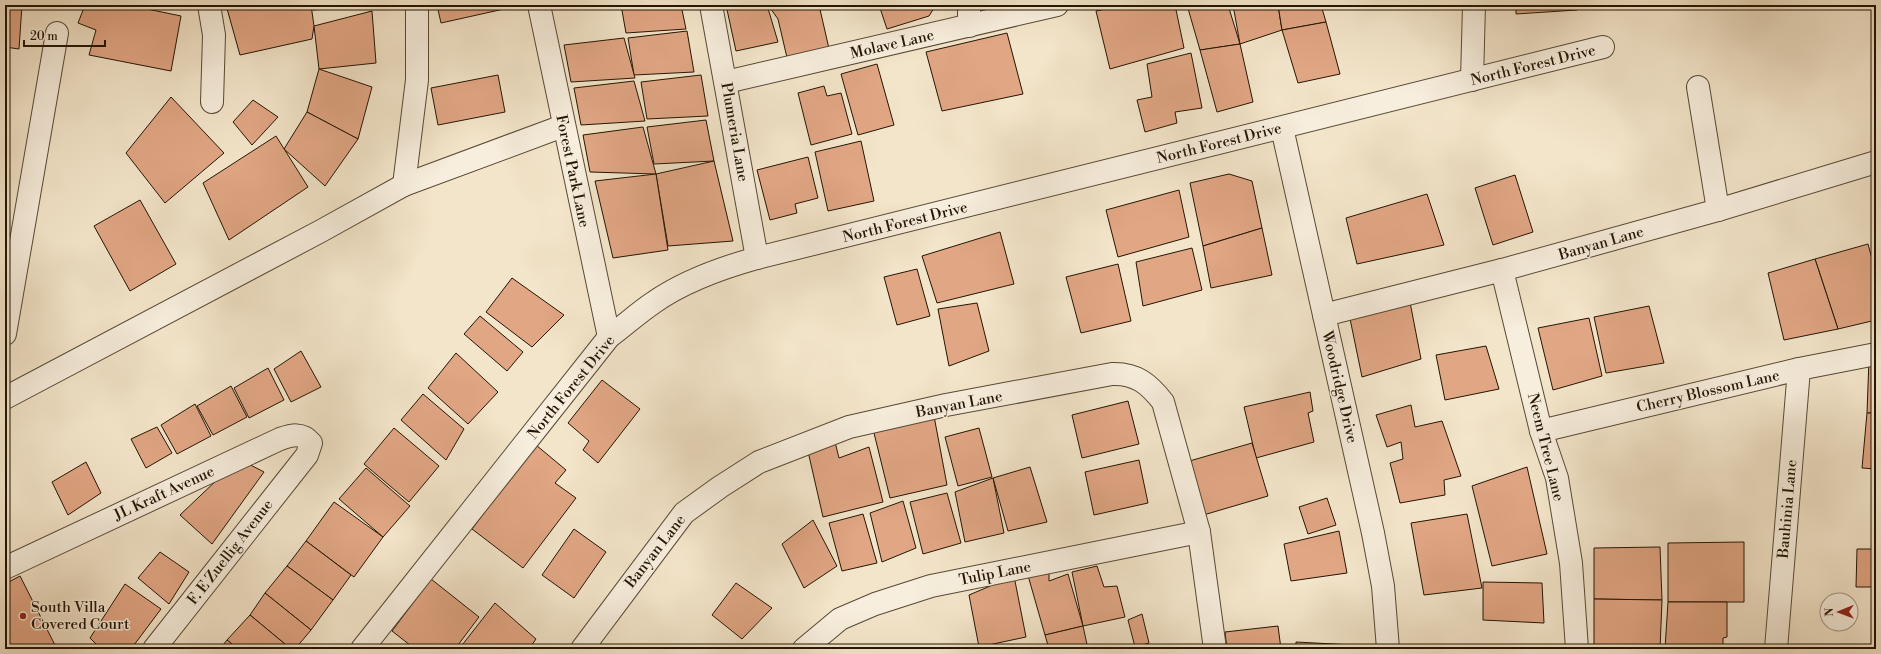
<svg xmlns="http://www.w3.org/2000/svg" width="1881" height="654" font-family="'Libre Bodoni',serif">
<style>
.building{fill:#e1a684;stroke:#231503}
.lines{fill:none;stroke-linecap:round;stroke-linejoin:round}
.minor-casing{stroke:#574935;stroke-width:24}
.minor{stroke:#f7eedd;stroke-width:22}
.poi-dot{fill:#8f2418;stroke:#f7eedd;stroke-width:1.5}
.labels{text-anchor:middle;stroke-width:3;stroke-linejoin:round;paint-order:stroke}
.street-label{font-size:15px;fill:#231503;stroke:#f7eedd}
.poi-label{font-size:15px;fill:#231503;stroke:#f7eedd;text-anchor:start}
</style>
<rect width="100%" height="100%" fill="#f3e5ca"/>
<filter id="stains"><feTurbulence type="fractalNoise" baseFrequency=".005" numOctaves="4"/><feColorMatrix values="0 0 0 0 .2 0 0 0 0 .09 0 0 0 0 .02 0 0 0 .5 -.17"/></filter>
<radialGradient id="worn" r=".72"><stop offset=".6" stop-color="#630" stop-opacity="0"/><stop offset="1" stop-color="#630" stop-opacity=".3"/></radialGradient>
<g class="building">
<polygon points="5,5 22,5 19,49 5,47"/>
<polygon points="85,5 128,5 181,16 171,71 89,55 96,30 78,23"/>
<polygon points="226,5 311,5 314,26 312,39 240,55"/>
<polygon points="313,5 355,5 313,10"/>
<polygon points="437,5 503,5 504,9 441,23"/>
<polygon points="621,5 681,5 686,29 626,33"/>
<polygon points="726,5 767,5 778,42 736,51"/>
<polygon points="768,5 819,5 830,53 788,62 778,19"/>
<polygon points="879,5 936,5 929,16 887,29"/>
<polygon points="1124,5 1175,5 1184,48 1110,69 1096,11"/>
<polygon points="1187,5 1228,5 1240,44 1200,50"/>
<polygon points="1233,5 1278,5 1282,30 1240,44"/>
<polygon points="1278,5 1321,5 1326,22 1282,30"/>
<polygon points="1516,5 1577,5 1577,10 1516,14"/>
<polygon points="372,11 376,63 319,69 314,26"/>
<polygon points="1326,22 1340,74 1298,83 1282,30"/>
<polygon points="687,31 694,72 634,75 628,38"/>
<polygon points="1007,33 1023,94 942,111 926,52"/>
<polygon points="624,38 635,78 571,82 564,45"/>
<polygon points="1240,44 1253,102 1217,112 1200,50"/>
<polygon points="1191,53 1202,108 1175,112 1177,123 1145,132 1137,100 1152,97 1147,64"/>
<polygon points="877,64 894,125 858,135 841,74"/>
<polygon points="319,69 372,87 358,139 307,112"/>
<polygon points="498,75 505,112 438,125 431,88"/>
<polygon points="701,75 708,116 647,119 641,82"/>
<polygon points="634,81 645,121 581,125 574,88"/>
<polygon points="824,86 827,96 841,93 852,134 811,145 798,93"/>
<polygon points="171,97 224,153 165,203 126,153"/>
<polygon points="253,100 278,117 252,145 233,122"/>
<polygon points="307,112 358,139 325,186 284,149"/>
<polygon points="706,120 714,161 654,164 647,127"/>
<polygon points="643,127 656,174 590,172 583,135"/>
<polygon points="276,136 308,187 229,240 203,183"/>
<polygon points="861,141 874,201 828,211 815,152"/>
<polygon points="808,157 818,198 795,204 797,213 770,220 757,170"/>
<polygon points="714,161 733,241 668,246 656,174"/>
<polygon points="656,174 668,250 613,258 595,181"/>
<polygon points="1229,174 1252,181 1262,228 1203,246 1190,183"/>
<polygon points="1515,175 1533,232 1493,245 1475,188"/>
<polygon points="1179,190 1189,237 1118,257 1106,210"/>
<polygon points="1427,194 1444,245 1357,264 1346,218"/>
<polygon points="140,200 176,264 130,291 94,226"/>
<polygon points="1262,228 1272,275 1211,288 1203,246"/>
<polygon points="1000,232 1014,284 937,303 922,256"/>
<polygon points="1868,244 1876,274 1876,320 1838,329 1815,259"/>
<polygon points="1192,248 1202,290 1143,306 1136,262"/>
<polygon points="1815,259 1838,329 1784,340 1768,273"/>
<polygon points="1118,264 1131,321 1081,333 1066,277"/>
<polygon points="917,269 930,316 897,325 884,277"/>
<polygon points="512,278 564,315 532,347 486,312"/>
<polygon points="1409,297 1421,359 1362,377 1348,309"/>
<polygon points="977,303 989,351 949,366 938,309"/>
<polygon points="1649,306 1664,363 1606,373 1594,317"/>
<polygon points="480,316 523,352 507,371 464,334"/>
<polygon points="1589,318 1602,376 1553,390 1538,328"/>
<polygon points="1486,346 1499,389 1445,400 1436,355"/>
<polygon points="301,351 321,387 291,402 274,369"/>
<polygon points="456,353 498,392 468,424 428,388"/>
<polygon points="1869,359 1876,359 1876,413 1867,413"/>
<polygon points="268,368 284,400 249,418 234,388"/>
<polygon points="602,380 640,409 598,463 583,450 589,441 568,423"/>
<polygon points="231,386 247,417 213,435 197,406"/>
<polygon points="1310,392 1313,411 1308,413 1314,442 1256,458 1244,407"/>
<polygon points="423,394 464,429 446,460 401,420"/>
<polygon points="1128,401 1139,444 1082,458 1072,415"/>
<polygon points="195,404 211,436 177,454 161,425"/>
<polygon points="1411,405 1415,427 1442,421 1461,476 1444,480 1445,495 1400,503 1390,463 1403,459 1401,442 1387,447 1376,415"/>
<polygon points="1867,413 1876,413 1876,469 1862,468"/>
<polygon points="934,416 947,485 890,498 873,429"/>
<polygon points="157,427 172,453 146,468 131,439"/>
<polygon points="394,428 439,466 409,502 364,464"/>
<polygon points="979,428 992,477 958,486 945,437"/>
<polygon points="834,438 839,458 869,447 883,502 823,517 807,447"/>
<polygon points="1252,443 1268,496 1200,516 1186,462"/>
<polygon points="536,445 566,470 555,483 576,498 523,568 472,529"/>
<polygon points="239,459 264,472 212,544 180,515"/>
<polygon points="1139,460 1148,503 1094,515 1085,472"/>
<polygon points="86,462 101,493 68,515 52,482"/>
<polygon points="1030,467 1047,522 1008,531 993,478"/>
<polygon points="1527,467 1547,554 1492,566 1472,486"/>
<polygon points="366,468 410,506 383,537 339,499"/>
<polygon points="993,478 1004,533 965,542 955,492"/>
<polygon points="947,493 961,543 923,554 910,502"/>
<polygon points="1327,498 1336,525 1308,534 1299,507"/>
<polygon points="903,501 916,548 882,562 870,513"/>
<polygon points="334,502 383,537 354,577 306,541"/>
<polygon points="863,514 877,563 842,571 829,523"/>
<polygon points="1467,514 1482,588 1424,595 1411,523"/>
<polygon points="813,520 837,566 804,588 782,544"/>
<polygon points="574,529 606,552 574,598 542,575"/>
<polygon points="1339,531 1347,573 1291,581 1284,544"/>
<polygon points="306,541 351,575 333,600 287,566"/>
<polygon points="1744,542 1744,602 1668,602 1668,543"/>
<polygon points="1660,547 1662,600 1594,599 1594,548"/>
<polygon points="1857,549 1876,549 1876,587 1856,587"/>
<polygon points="160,552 189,572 169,604 138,578"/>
<polygon points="287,566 333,600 311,630 265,593"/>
<polygon points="1049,566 1049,581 1068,574 1083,626 1045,635 1027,572"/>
<polygon points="1097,566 1104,587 1117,586 1125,617 1083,626 1072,572"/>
<polygon points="20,576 57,649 5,649 5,584"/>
<polygon points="1014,576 1026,637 979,647 969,595"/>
<polygon points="431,579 479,617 455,649 415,649 392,631"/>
<polygon points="1483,582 1542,583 1544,623 1483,620"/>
<polygon points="736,583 772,608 742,639 712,615"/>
<polygon points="125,584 161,609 131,649 101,649 90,638"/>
<polygon points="265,593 311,630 295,649 291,649 250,615"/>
<polygon points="1594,599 1662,600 1660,649 1594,649"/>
<polygon points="1668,602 1727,602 1727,637 1723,638 1723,649 1665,649"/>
<polygon points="495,603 536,639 529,649 459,649"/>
<polygon points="1142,614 1149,643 1135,647 1128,620"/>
<polygon points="250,615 291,649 238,649 227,640"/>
<polygon points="1083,626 1088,649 1049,649 1045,635"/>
<polygon points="1278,626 1281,649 1227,649 1225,632"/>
<polygon points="227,640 238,649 220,649"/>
<polygon points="1296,642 1353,645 1353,649 1296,649"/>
</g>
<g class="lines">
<g class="minor-casing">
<g id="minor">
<polyline points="209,5 214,35 212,102"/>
<polyline points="539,5 609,337"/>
<polyline points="711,5 757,258"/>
<polyline points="969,26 969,5"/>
<polyline points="1472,80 1474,5"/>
<polyline points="726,82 1057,5"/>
<polyline points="1698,87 1718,210"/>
<polyline points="1282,128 1373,533 1383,586 1388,649"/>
<polyline points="404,185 417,80 417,5"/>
<polyline points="1502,270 1541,431 1557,478 1571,563 1577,649"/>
<polyline points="1324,315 1502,270 1718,210 1876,162"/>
<polyline points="5,334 57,33"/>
<polyline points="5,398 321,231 404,185 563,126"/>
<polyline points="1541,431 1799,369 1876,354"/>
<path d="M5,568L280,439C292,435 302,432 311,443L307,455L154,649"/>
<path d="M362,649L609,337C624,326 638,313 653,303C684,281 721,268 757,258L1603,47"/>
<path d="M582,649L684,513L720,487L759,462L849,427L946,405L1112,374C1136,373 1149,384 1163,402L1199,532L1215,649"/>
<polyline points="804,649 840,619 875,604 931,586 1199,532"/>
<polyline points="1776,649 1799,369"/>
</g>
</g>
<use href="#minor" class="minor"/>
</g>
<circle class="poi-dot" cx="23" cy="616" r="4"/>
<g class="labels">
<g class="street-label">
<text transform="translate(892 44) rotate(-13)" y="5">Molave Lane</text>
<text transform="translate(1533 65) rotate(-14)" y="5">North Forest Drive</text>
<text transform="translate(735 132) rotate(80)" y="5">Plumeria Lane</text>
<text transform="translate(1219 143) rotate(-14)" y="5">North Forest Drive</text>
<text transform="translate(573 171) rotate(78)" y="5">Forest Park Lane</text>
<text transform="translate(905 222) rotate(-14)" y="5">North Forest Drive</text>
<text transform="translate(1601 243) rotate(-16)" y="5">Banyan Lane</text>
<text transform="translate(571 387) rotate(-51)" y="5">North Forest Drive</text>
<text transform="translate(1340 387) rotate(77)" y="5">Woodridge Drive</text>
<text transform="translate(1708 391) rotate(-13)" y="5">Cherry Blossom Lane</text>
<text transform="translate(959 404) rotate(-11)" y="5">Banyan Lane</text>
<text transform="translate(1546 447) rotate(76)" y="5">Neem Tree Lane</text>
<text transform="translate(164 493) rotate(-25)" y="5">JL Kraft Avenue</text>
<text transform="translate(1787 509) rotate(-85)" y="5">Bauhinia Lane</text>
<text transform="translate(655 551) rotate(-52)" y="5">Banyan Lane</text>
<text transform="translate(230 552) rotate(-52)" y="5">F. E Zuellig Avenue</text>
<text transform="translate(995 573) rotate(-11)" y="5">Tulip Lane</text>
</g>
<g class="poi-label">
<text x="31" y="612">South Villa<tspan x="31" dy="17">Covered Court</tspan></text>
</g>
</g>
<rect width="1881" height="654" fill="none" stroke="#f3e5ca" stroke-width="20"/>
<rect x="6" y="6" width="1869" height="642" fill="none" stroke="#231503" stroke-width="2"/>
<rect x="10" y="10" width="1861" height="634" fill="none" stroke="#231503"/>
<g transform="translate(1839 612) rotate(269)"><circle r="19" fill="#f7eedd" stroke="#a29786"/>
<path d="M0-3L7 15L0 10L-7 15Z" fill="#8f2418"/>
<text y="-6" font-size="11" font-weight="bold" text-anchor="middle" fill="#231503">N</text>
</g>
<path d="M24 40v6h81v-6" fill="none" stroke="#231503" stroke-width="2"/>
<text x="30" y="40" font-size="12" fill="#231503" stroke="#f7eedd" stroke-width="3" paint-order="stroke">20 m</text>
<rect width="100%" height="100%" filter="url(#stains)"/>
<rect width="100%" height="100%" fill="url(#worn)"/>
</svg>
